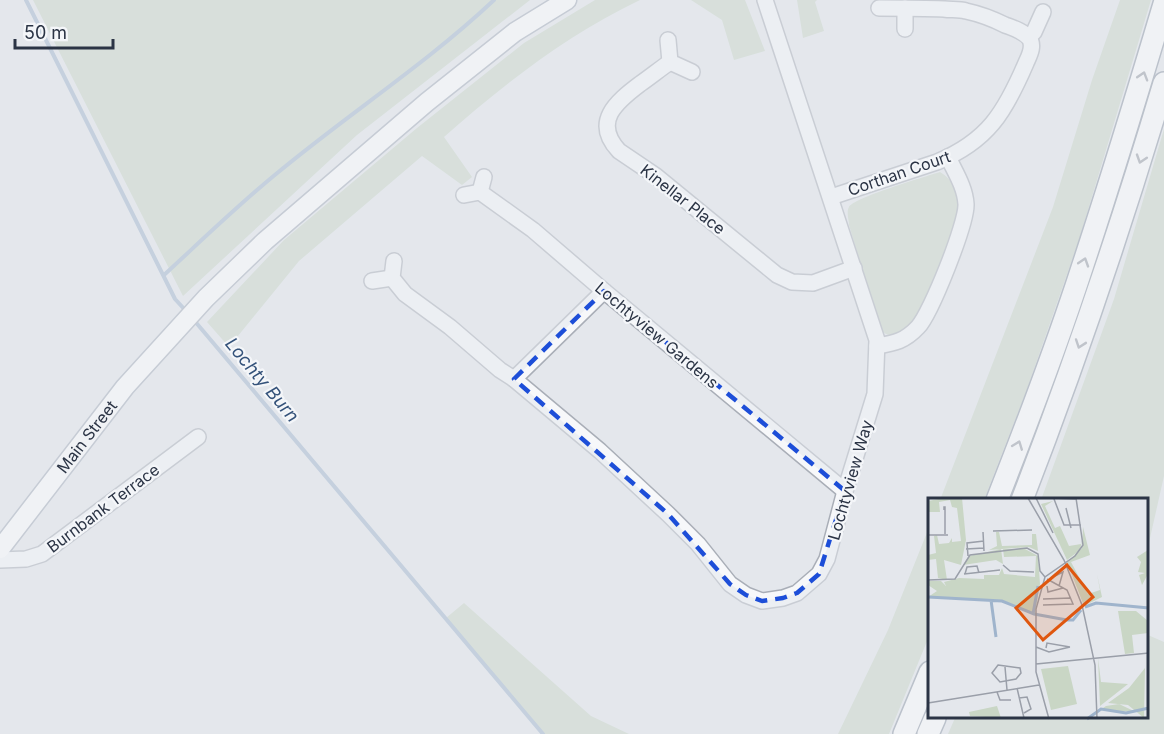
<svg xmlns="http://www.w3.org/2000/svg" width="1164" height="734" font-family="Inter,sans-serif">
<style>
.green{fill:#c9d6c5}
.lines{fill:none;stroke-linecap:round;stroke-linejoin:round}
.stream{stroke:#9fb4cc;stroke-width:4}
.minor-casing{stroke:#a9aeb7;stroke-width:18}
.major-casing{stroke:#a3abb8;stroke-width:21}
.highway-casing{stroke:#8b94a3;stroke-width:24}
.minor{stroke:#f7f8fa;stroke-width:15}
.major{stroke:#fff;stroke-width:18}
.highway{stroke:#fff;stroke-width:21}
.oneway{stroke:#959aa2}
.marked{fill:none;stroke:#1d4ed8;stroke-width:4.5;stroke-dasharray:12 8;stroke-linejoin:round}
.labels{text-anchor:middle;stroke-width:4.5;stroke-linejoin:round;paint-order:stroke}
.street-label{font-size:16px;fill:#2b3445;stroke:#f4f6f9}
.water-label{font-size:18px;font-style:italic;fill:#34527a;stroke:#f4f6f9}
.inset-river{fill:none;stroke:#9fb4cc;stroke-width:3}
.inset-road{fill:none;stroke:#9a9fa9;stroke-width:1.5}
.view{fill:#df570f;fill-opacity:0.15;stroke:#df570f;stroke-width:3}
.inset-edge{fill:none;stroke:#2b3445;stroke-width:3}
</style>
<rect width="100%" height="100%" fill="#e4e7ec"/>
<g class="green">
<polygon points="33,0 530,0 357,135 183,296"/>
<path d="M595,0H640C568,34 503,85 444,137L472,177L462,185L422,156L299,261L229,347L207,322L284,240L417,128L524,43Z"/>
<polygon points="691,0 745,0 765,51 734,60 722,20"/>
<polygon points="797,0 817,0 815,2 824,31 803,38"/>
<polygon points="1120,0 1151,0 1079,240 1026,392 984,500 940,500 1053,207 1092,80"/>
<polygon points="1164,129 1164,476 1148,547 1148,500 1041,500 1114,299"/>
<path d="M940,172C953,179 958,193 958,208C957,228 938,267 930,287C927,296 924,306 920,313C912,326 891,346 880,328L849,225C849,220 846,212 849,207C853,198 927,176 940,172Z"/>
<polygon points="930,525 930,634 889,734 838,734 888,630"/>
<polygon points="464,603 591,716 629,734 543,734 446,618"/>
<polygon points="1148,635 1164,642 1164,734 948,734 955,718 1148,718"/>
</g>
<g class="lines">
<g class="stream">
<polyline points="26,0 175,299 186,311"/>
<path d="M164,275C201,241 237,206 276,174C348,114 426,64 494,0"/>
<polyline points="193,319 543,734"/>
</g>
<g class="minor-casing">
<g id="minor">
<polyline points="905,8 905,29"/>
<polyline points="1029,37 1034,32 1043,12"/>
<polyline points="668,40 670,62 692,72"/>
<path d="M670,62C660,69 650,77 640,84C616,102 592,122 619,151L656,176L777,275L792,282L813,283L854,268"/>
<polyline points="480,192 484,177"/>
<polyline points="464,195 480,192 533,230 604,291 845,491"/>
<path d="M831,197L937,162C988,141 1005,112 1026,63C1029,56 1035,46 1029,38C1023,31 1013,28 1005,25C993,19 980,14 966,11C959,9 951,10 944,9C922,8 901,8 879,8"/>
<polyline points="394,261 392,278 405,294 450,327 500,370 514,379 600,451 668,514 698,544 730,584 746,595 762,601 783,598 797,593 819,574 827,559 845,491 875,394 877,340 765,0"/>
<polyline points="372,281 392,278"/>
<path d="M877,346C895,343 905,341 918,327C931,313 967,223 966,204C965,187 955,172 948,157"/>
<polyline points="514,379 604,291"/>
<polyline points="0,560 26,559 42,554 198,437"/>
</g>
</g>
<g class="major-casing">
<g id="major">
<path id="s1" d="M0,549L125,387L206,298L265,241L427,102L515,32L567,0"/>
</g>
</g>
<g class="highway-casing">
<g id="highway">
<path d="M997,500C1025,429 1052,358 1076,286C1107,193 1136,98 1164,4"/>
<path d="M1022,500C1075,363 1122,224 1164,83"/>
<polyline points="904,734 930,672"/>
<polyline points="928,734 935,718"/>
</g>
</g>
<use href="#minor" class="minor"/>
<use href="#major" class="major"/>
<use href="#highway" class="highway"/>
</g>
<defs><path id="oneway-chevron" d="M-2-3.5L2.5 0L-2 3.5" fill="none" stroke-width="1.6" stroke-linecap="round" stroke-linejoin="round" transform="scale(1.5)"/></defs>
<g class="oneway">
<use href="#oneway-chevron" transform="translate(1143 76) rotate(-73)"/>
<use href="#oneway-chevron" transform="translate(1141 159) rotate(108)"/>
<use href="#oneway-chevron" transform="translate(1084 262) rotate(-72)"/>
<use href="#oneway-chevron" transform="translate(1080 344) rotate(109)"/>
<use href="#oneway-chevron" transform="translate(1018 445) rotate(-69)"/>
</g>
<path d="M0 0H1164V734H0ZM604,291L845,491L819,574L797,593L783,598L762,601L746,595L730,584L668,514L514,379Z" fill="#e4e7ec" fill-opacity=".55" fill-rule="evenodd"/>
<path class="marked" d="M604,291L845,491L819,574L797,593L783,598L762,601L746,595L730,584L668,514L514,379Z"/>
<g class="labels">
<g class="street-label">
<text transform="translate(899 173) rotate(-19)" y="6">Corthan Court</text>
<text transform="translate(683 199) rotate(38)" y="6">Kinellar Place</text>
<text transform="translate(657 335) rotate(40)" y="6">Lochtyview Gardens</text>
<text dy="6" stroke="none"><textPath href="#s1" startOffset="142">Main Street</textPath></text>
<text transform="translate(850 480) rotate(-74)" y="6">Lochtyview Way</text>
<text transform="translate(103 508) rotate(-37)" y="6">Burnbank Terrace</text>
</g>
<g class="water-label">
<text transform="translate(262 380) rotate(50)" y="6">Lochty Burn</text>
</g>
</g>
<g transform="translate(928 498)">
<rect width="220" height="220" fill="#e4e7ec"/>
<path d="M16,0H34L38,42L33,67L16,62L19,82L10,80L8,61L0,62V57L8,55L6,38L9,37L11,46L21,45L24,40V44L33,43L29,10L24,9L22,2L11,4L12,14H0V3ZM125,3L117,8L127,30L132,28L141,48L153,46L155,39L152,52L139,62L113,6ZM155,29L162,57L143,64L160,96L172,92L169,76L174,99L156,108L139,64L154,50ZM68,34H71L74,48L104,47V36H108L110,53L101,49L61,52L69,48ZM73,51L75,66L68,62L35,67L41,58ZM75,51H97L110,58L112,86L107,116L74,102L0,99L9,93L0,87V83H13L18,88L16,84L31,80L56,81V77H71L74,70L76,76L107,79L108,58L76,59ZM220,52V76L214,87L211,77L217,75L210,74L213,64L209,59ZM190,113H208L220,123V135L204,137L206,155L197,156ZM170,160L173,184L200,186L172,208ZM140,168L149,206L123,212L113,171ZM217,170L216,220L200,207L180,205L201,190ZM191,206L208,214L172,212L178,208ZM69,208L73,220L42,218L41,214Z" fill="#c9d6c5"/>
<path class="inset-river" d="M0,99L74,103L106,116L139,122H145L153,112M63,102L68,139M157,109L168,105L221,110M105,116L110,88M159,221L173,211L198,215L221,210"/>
<path class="inset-road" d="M100,0L136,62L154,107L167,167L169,221M108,0L125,35M124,0L148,1M126,1L136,27H153M138,10L143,30M16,12V9H17V36M65,33L104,32M55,34L56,53M0,37H20M38,51L56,50M40,58L39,45L56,43M75,67L82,73L106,74M36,76L72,72M37,76L39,69L49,68L51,75M127,78L135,74L131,88M0,82L27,81L42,57L99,50L110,56L112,73L117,79M119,88L120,94L135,90M115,101L143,100M115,107L145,106L139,92L119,81M108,149L121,154L142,149M118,150L119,145L142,149M108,166L221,155M70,167L92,170L93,175L88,181L72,184L64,175ZM77,169L79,192M89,190L96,220M69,194L72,202H83M91,200L99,199L103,211L96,215M0,205L111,187M121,221L108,174V111L117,79L147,58L155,47L148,0"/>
<path class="view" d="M139,67L165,99L115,142L88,110Z"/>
<rect width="220" height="220" class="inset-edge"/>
</g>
<path d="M15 39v9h98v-9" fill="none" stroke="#2b3445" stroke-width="3"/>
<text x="24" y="39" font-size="18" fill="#2b3445" stroke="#f4f6f9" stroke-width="4.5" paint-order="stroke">50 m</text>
</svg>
